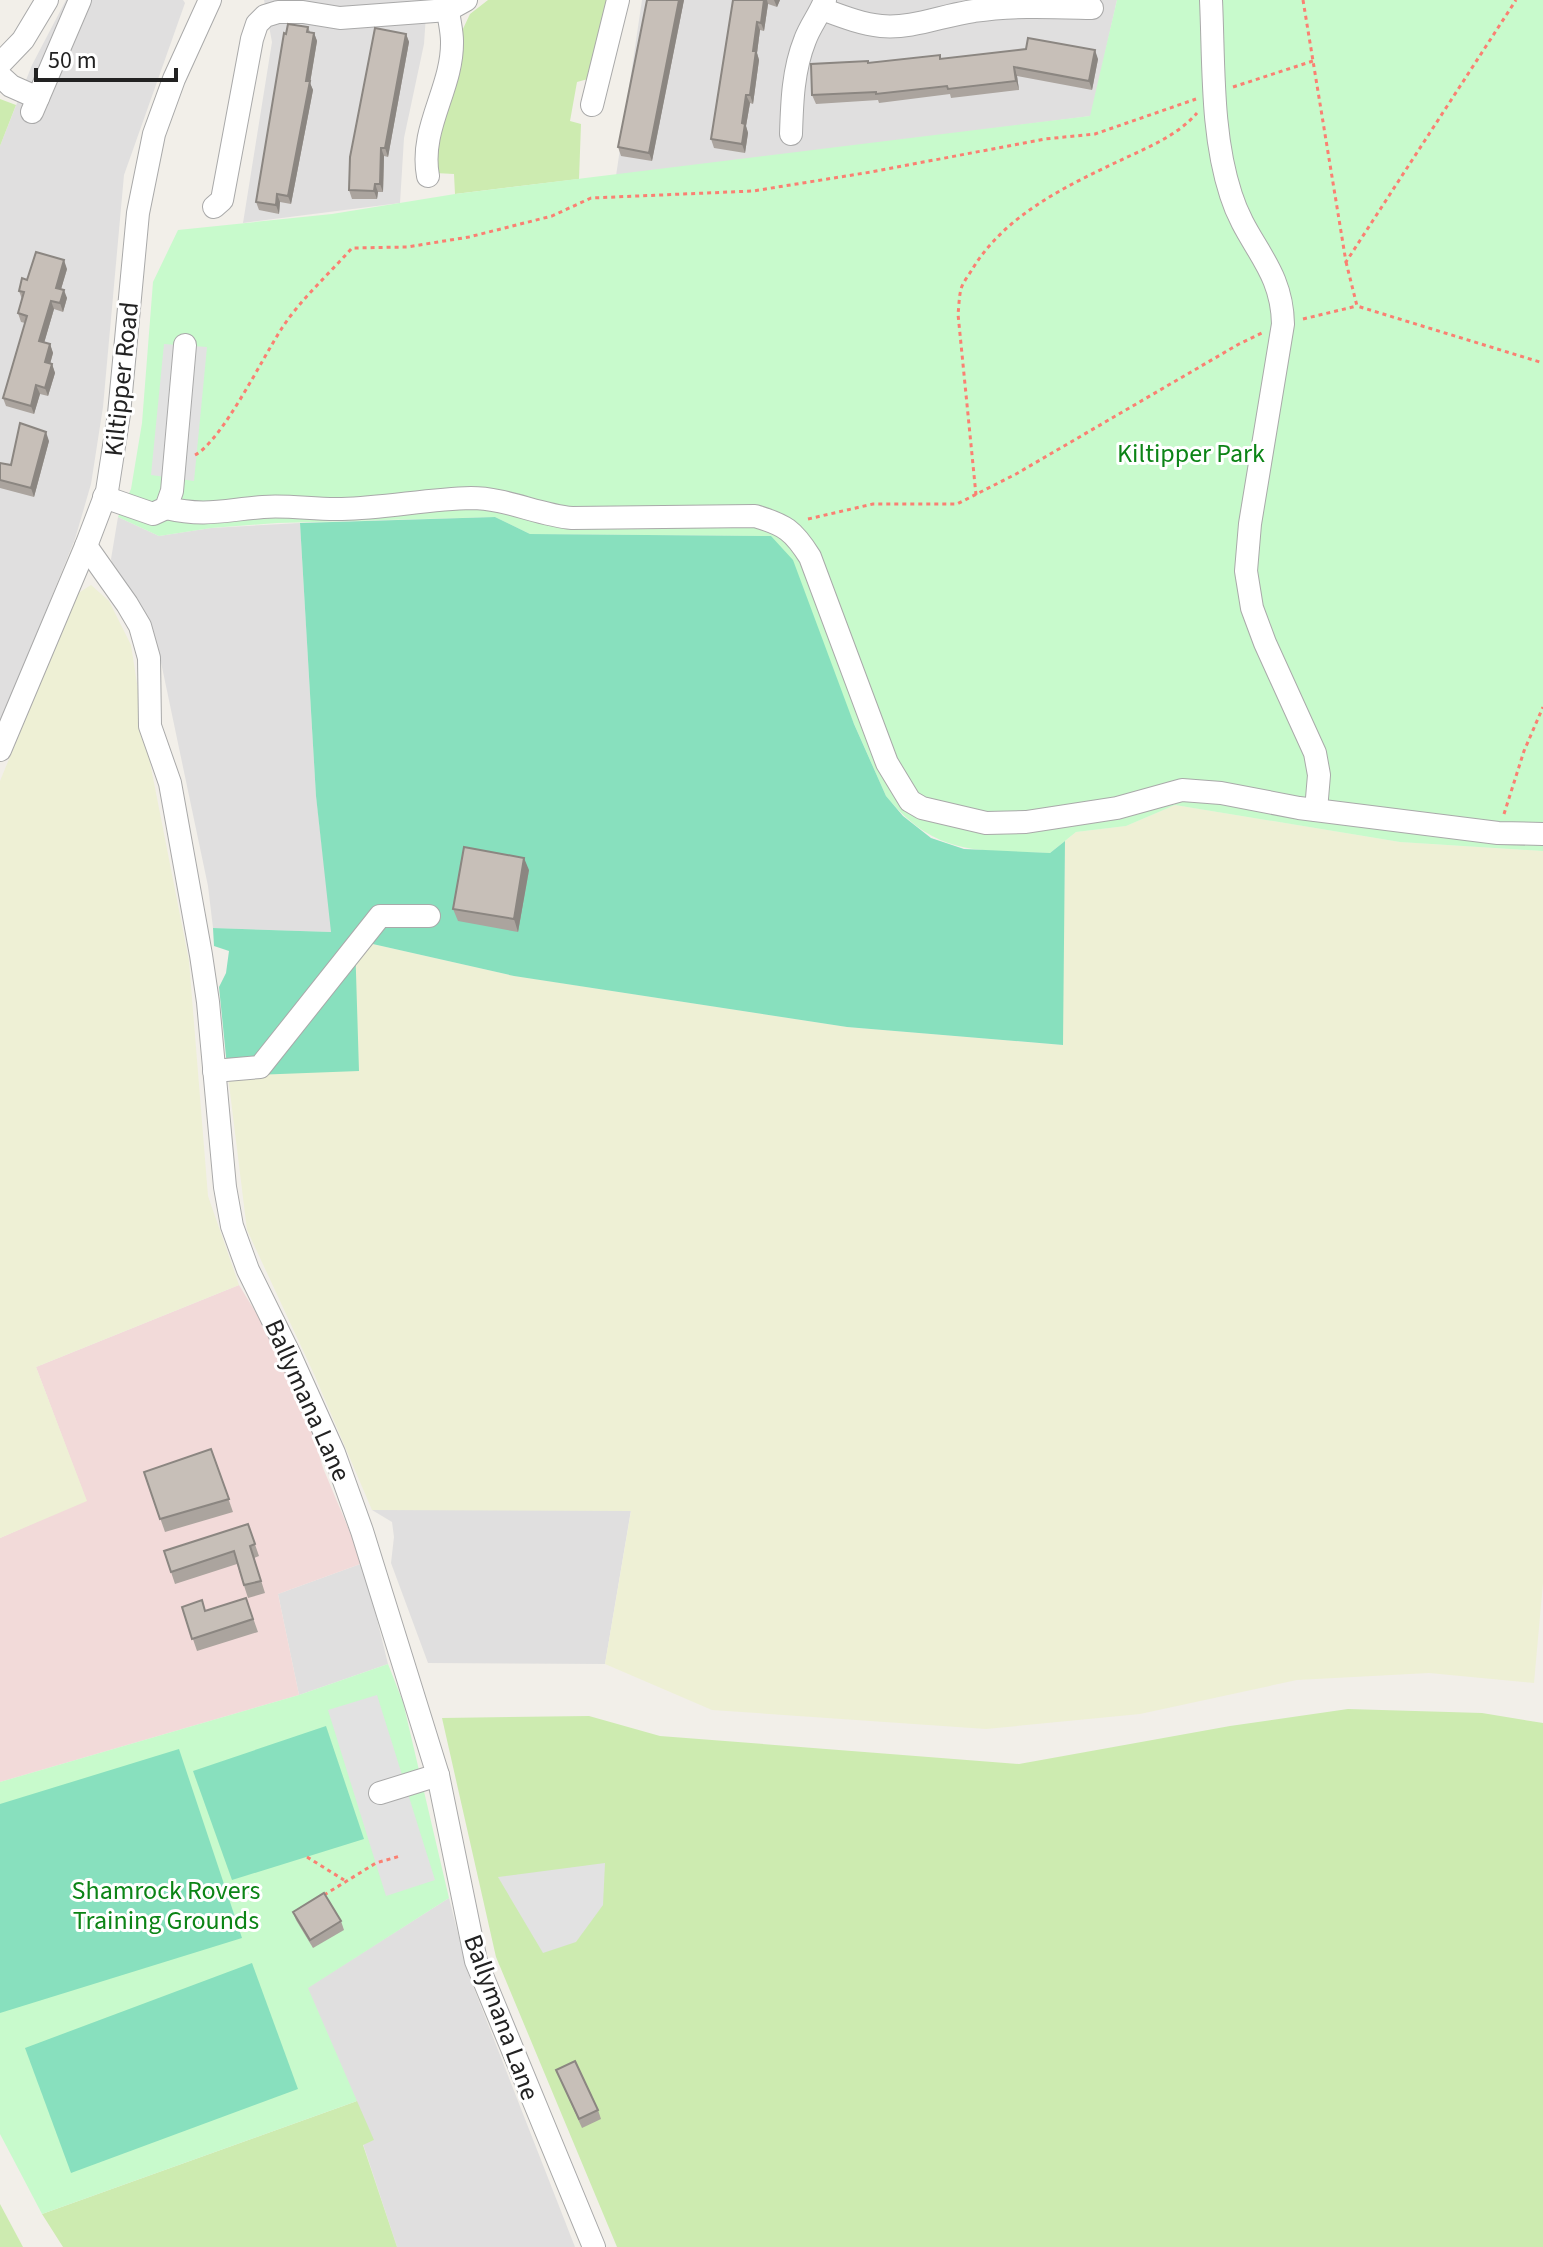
<svg xmlns="http://www.w3.org/2000/svg" width="1543" height="2247" font-family="'Source Sans 3',sans-serif">
<style>
.residential{fill:#e0dfdf}
.commercial{fill:#f2dad9}
.farmland{fill:#eef0d5}
.grass{fill:#cdebb0}
.park{fill:#c8facc}
.pitch{fill:#88e0be}
.parking{fill:#e2e2e2}
.lines{fill:none;stroke-linecap:round;stroke-linejoin:round}
.minor-casing{stroke:#a9a9a9;stroke-width:24}
.path{stroke:#fa8072;stroke-width:3;stroke-dasharray:4 4;stroke-linecap:butt}
.minor{stroke:#fff;stroke-width:22}
.wall{fill:#aba49e}
.shaded-wall{fill:#8b8681}
.building{fill:#c7bfb8;stroke:#8b8681;stroke-width:2}
.labels{text-anchor:middle;stroke-width:6;stroke-linejoin:round;paint-order:stroke}
.street-label{font-size:26px;fill:#222;stroke:#fff}
.park-label{font-size:26px;fill:#0c8416;stroke:#fff}
</style>
<rect width="100%" height="100%" fill="#f2efe9"/>
<g class="residential">
<polygon points="66,0 183,0 185,3 124,175 103,407 91,484 75,539 0,724 0,146 32,65"/>
<polygon points="264,0 427,0 424,44 404,138 400,203 243,223 272,42"/>
<polygon points="642,0 1117,0 1091,116 616,176"/>
<polygon points="118,517 159,536 211,528 300,523 316,796 332,932 213,928 208,886 158,648 114,570 111,559"/>
<polygon points="372,1510 631,1510 605,1664 428,1663 391,1563 394,1537 392,1522"/>
<polygon points="363,1563 388,1664 299,1695 278,1594"/>
<polygon points="449,1898 468,1973 575,2247 397,2247 363,2144 373,2140 307,1988"/>
</g>
<polygon class="commercial" points="239,1285 282,1355 308,1418 323,1468 363,1563 278,1594 299,1695 0,1782 0,1538 86,1500 36,1367"/>
<g class="farmland">
<polygon points="91,585 109,601 131,645 146,742 189,961 208,1196 239,1285 36,1367 87,1501 0,1538 0,781 77,594"/>
<polygon points="1175,805 1400,842 1543,851 1543,1583 1534,1683 1429,1673 1297,1680 1140,1714 986,1729 712,1710 605,1664 631,1511 372,1510 314,1374 247,1230 228,1076 355,940 515,976 847,1027 1062,1045 1065,841 1076,832 1126,826"/>
</g>
<g class="grass">
<polygon points="488,0 609,0 588,79 577,82 570,121 581,124 579,179 455,194 454,174 435,173 434,153 462,31 470,14"/>
<polygon points="0,99 16,105 0,146"/>
<polygon points="1348,1709 1482,1713 1543,1723 1543,2247 617,2247 496,1957 442,1718 589,1716 660,1736 1019,1764 1230,1726"/>
<polygon points="357,2101 374,2140 363,2145 397,2247 63,2247 42,2214"/>
<polygon points="0,2204 23,2247 0,2247"/>
</g>
<g class="park">
<path d="M1117,0H1543V851L1400,842L1175,805L1126,826L1076,832L1050,853C978,850 936,857 886,796L771,536L530,534L495,517L277,523L211,528L159,536L118,517L131,489L142,423L153,282L178,230L332,214L455,194L1090,116Z"/>
<polygon points="388,1664 403,1702 449,1898 308,1988 357,2101 42,2214 0,2134 0,1782 299,1695"/>
</g>
<g class="pitch">
<polygon points="495,517 530,534 771,536 793,560 854,724 886,796 903,816 931,838 964,849 1050,853 1065,841 1063,1045 847,1027 514,976 355,940 359,1071 228,1076 219,987 226,973 229,951 214,946 213,928 331,932 316,796 300,523"/>
<polygon points="326,1726 364,1839 232,1880 193,1771"/>
<polygon points="179,1749 242,1938 0,2013 0,1804"/>
<polygon points="252,1963 298,2089 71,2173 25,2048"/>
</g>
<g class="parking">
<polygon points="164,344 207,347 194,481 151,475"/>
<polygon points="377,1695 435,1880 386,1896 328,1710"/>
<polygon points="605,1863 603,1905 576,1942 543,1953 498,1877"/>
</g>
<g class="lines">
<g class="minor-casing">
<g id="minor">
<path d="M1211,0C1214,64 1211,134 1231,195C1247,246 1282,267 1283,324L1250,524L1246,571L1252,608L1265,643L1315,753L1319,775L1316,810"/>
<path d="M822,9C841,16 861,24 881,26C913,29 943,15 974,11C1013,5 1053,7 1092,8"/>
<polyline points="0,64 23,40 47,0"/>
<polyline points="0,76 11,86 38,98"/>
<polyline points="592,105 618,0"/>
<polyline points="32,112 80,0"/>
<path d="M791,134C792,102 793,70 805,40C810,26 820,14 825,0"/>
<path d="M428,176C419,128 453,88 452,41C452,31 449,20 448,10"/>
<polyline points="214,207 222,200 252,39 257,24 265,16 278,12 303,12 340,18 448,10 466,0"/>
<polyline points="104,497 153,514 166,508 172,491 185,345"/>
<path d="M166,508C205,517 225,510 263,507C290,505 316,510 342,509C385,508 428,499 471,498C506,498 538,515 572,518L755,516C785,525 793,530 810,557L887,763L910,801L922,808L986,823L1026,822L1117,808L1182,790L1221,793L1299,808L1498,833L1543,834"/>
<polyline points="86,546 127,604 140,626 149,658 150,726 170,783 201,955 208,1002 225,1187 232,1226 248,1270 288,1351 334,1453 362,1531 438,1775 476,1961 594,2247"/>
<polyline points="0,750 86,546 107,491 119,414 138,213 154,134 174,79 210,0"/>
<polyline points="214,1071 260,1067 380,916 429,916"/>
<polyline points="380,1793 438,1775"/>
</g>
</g>
<g class="path">
<polyline points="1303,0 1346,262 1516,0"/>
<polyline points="1233,87 1313,61"/>
<polyline points="1346,262 1357,306 1543,363"/>
<polyline points="1303,319 1357,306"/>
<path d="M195,455C222,441 263,357 282,328C301,299 329,274 352,248L407,247L469,237L552,216L591,198L753,191L871,172L1045,139L1095,134L1196,99"/>
<path d="M976,495L958,314C959,306 959,297 961,289C963,282 969,275 973,268C1006,215 1064,187 1119,161C1146,148 1176,137 1197,113"/>
<polyline points="808,519 873,504 957,504 1016,474 1239,344 1262,333"/>
<polyline points="1504,814 1524,751 1543,707"/>
<polyline points="307,1857 344,1880"/>
<polyline points="324,1895 376,1863 400,1856"/>
</g>
<use href="#minor" class="minor"/>
</g>
<g class="wall">
<polygon points="647,0 684,0 652,161 621,156 618,147"/>
<polygon points="733,0 780,0 777,7 768,4 764,31 760,30 757,53 759,60 753,104 750,103 746,126 748,133 745,153 714,148 711,139"/>
<polygon points="308,27 310,32 314,33 317,41 310,83 313,90 291,204 280,202 279,214 259,210 256,202 286,34"/>
<polygon points="406,34 409,42 388,157 384,156 383,192 378,192 377,199 352,199 349,190"/>
<polygon points="940,55 941,59 1098,59 1092,90 1017,76 1019,90 951,98 950,94 879,103 878,100 816,104 812,95 869,63"/>
<polygon points="67,269 61,289 67,298 63,312 54,309 44,343 50,344 53,353 50,364 52,364 55,373 48,396 40,394 34,414 6,406 3,398 25,323 21,322 18,313 22,299 19,291 27,280"/>
<polygon points="49,441 34,497 0,488 0,465 11,465"/>
<polygon points="529,870 518,932 458,921 453,909"/>
<polygon points="211,1449 233,1512 165,1532 144,1472"/>
<polygon points="248,1524 259,1556 254,1558 265,1593 248,1598 237,1564 175,1584 164,1551"/>
<polygon points="246,1598 258,1632 197,1651 182,1607 205,1611"/>
<polygon points="293,1912 341,1921 344,1930 313,1948 296,1920"/>
<polygon points="556,2070 598,2110 601,2119 582,2128"/>
</g>
<g class="shaded-wall">
<polygon points="679,0 684,0 652,161 649,153"/>
<polygon points="764,0 767,0 768,4 764,31 761,23"/>
<polygon points="774,0 780,0 777,7"/>
<polygon points="757,22 760,30 757,53 759,60 753,104 750,95 753,51"/>
<polygon points="314,33 317,41 310,83 313,90 291,204 288,196"/>
<polygon points="406,34 409,42 388,157 385,148"/>
<polygon points="1095,50 1098,59 1092,90 1089,81"/>
<polygon points="1014,67 1017,76 1019,90 1016,81"/>
<polygon points="746,95 750,103 746,126 748,133 745,153 742,144 742,123"/>
<polygon points="381,148 384,156 383,192 380,184"/>
<polygon points="375,184 378,192 377,199 374,191"/>
<polygon points="277,194 280,202 279,214 276,205"/>
<polygon points="64,260 67,269 59,296 56,288"/>
<polygon points="64,290 67,298 63,312 60,303"/>
<polygon points="51,301 54,309 42,350 39,341"/>
<polygon points="50,344 53,353 48,371 45,362"/>
<polygon points="52,364 55,373 48,396 45,388"/>
<polygon points="36,385 40,394 34,414 31,406"/>
<polygon points="46,432 49,441 34,497 31,488"/>
<polygon points="524,858 529,870 518,932 514,919"/>
</g>
<g class="building">
<polygon points="647,0 679,0 649,153 618,147"/>
<polygon points="733,0 764,0 761,23 757,22 753,51 756,51 750,95 746,95 742,123 745,124 742,144 711,139"/>
<polygon points="288,24 308,27 307,32 314,33 306,81 310,81 288,196 277,194 276,205 256,202 284,33 286,34"/>
<polygon points="375,28 406,34 385,148 381,148 380,184 375,184 374,191 349,190 350,157"/>
<polygon points="1028,38 1095,50 1089,81 1014,67 1016,81 948,89 947,86 876,94 876,92 812,95 811,64 868,61 868,63 940,55 940,59 1026,49"/>
<polygon points="36,252 64,260 56,288 64,290 60,303 51,301 39,341 50,344 45,362 52,364 45,388 36,385 31,406 3,398 27,316 18,313 24,292 19,291 22,278 27,280"/>
<polygon points="20,423 46,432 31,488 0,480 0,463 11,465"/>
<polygon points="464,847 524,858 514,919 453,909"/>
<polygon points="211,1449 229,1499 160,1519 144,1472"/>
<polygon points="248,1524 255,1544 250,1546 261,1581 244,1585 234,1551 171,1572 164,1551"/>
<polygon points="246,1598 253,1619 192,1639 182,1607 202,1600 205,1611"/>
<polygon points="324,1893 341,1921 310,1940 293,1912"/>
<polygon points="575,2061 598,2110 579,2119 556,2070"/>
</g>
<g class="labels">
<g class="street-label">
<text transform="translate(121 379) rotate(-84)" y="9">Kiltipper Road</text>
<text transform="translate(308 1400) rotate(66)" y="9">Ballymana Lane</text>
<text transform="translate(502 2017) rotate(70)" y="9">Ballymana Lane</text>
</g>
<g class="park-label">
<text x="1191" y="462">Kiltipper Park</text>
<text x="166" y="1899">Shamrock Rovers<tspan x="166" dy="30">Training Grounds</tspan></text>
</g>
</g>
<path d="M36 68v12h140v-12" fill="none" stroke="#222222" stroke-width="4"/>
<text x="48" y="68" font-size="24" fill="#222222" stroke="#ffffff" stroke-width="6" paint-order="stroke">50 m</text>
</svg>
